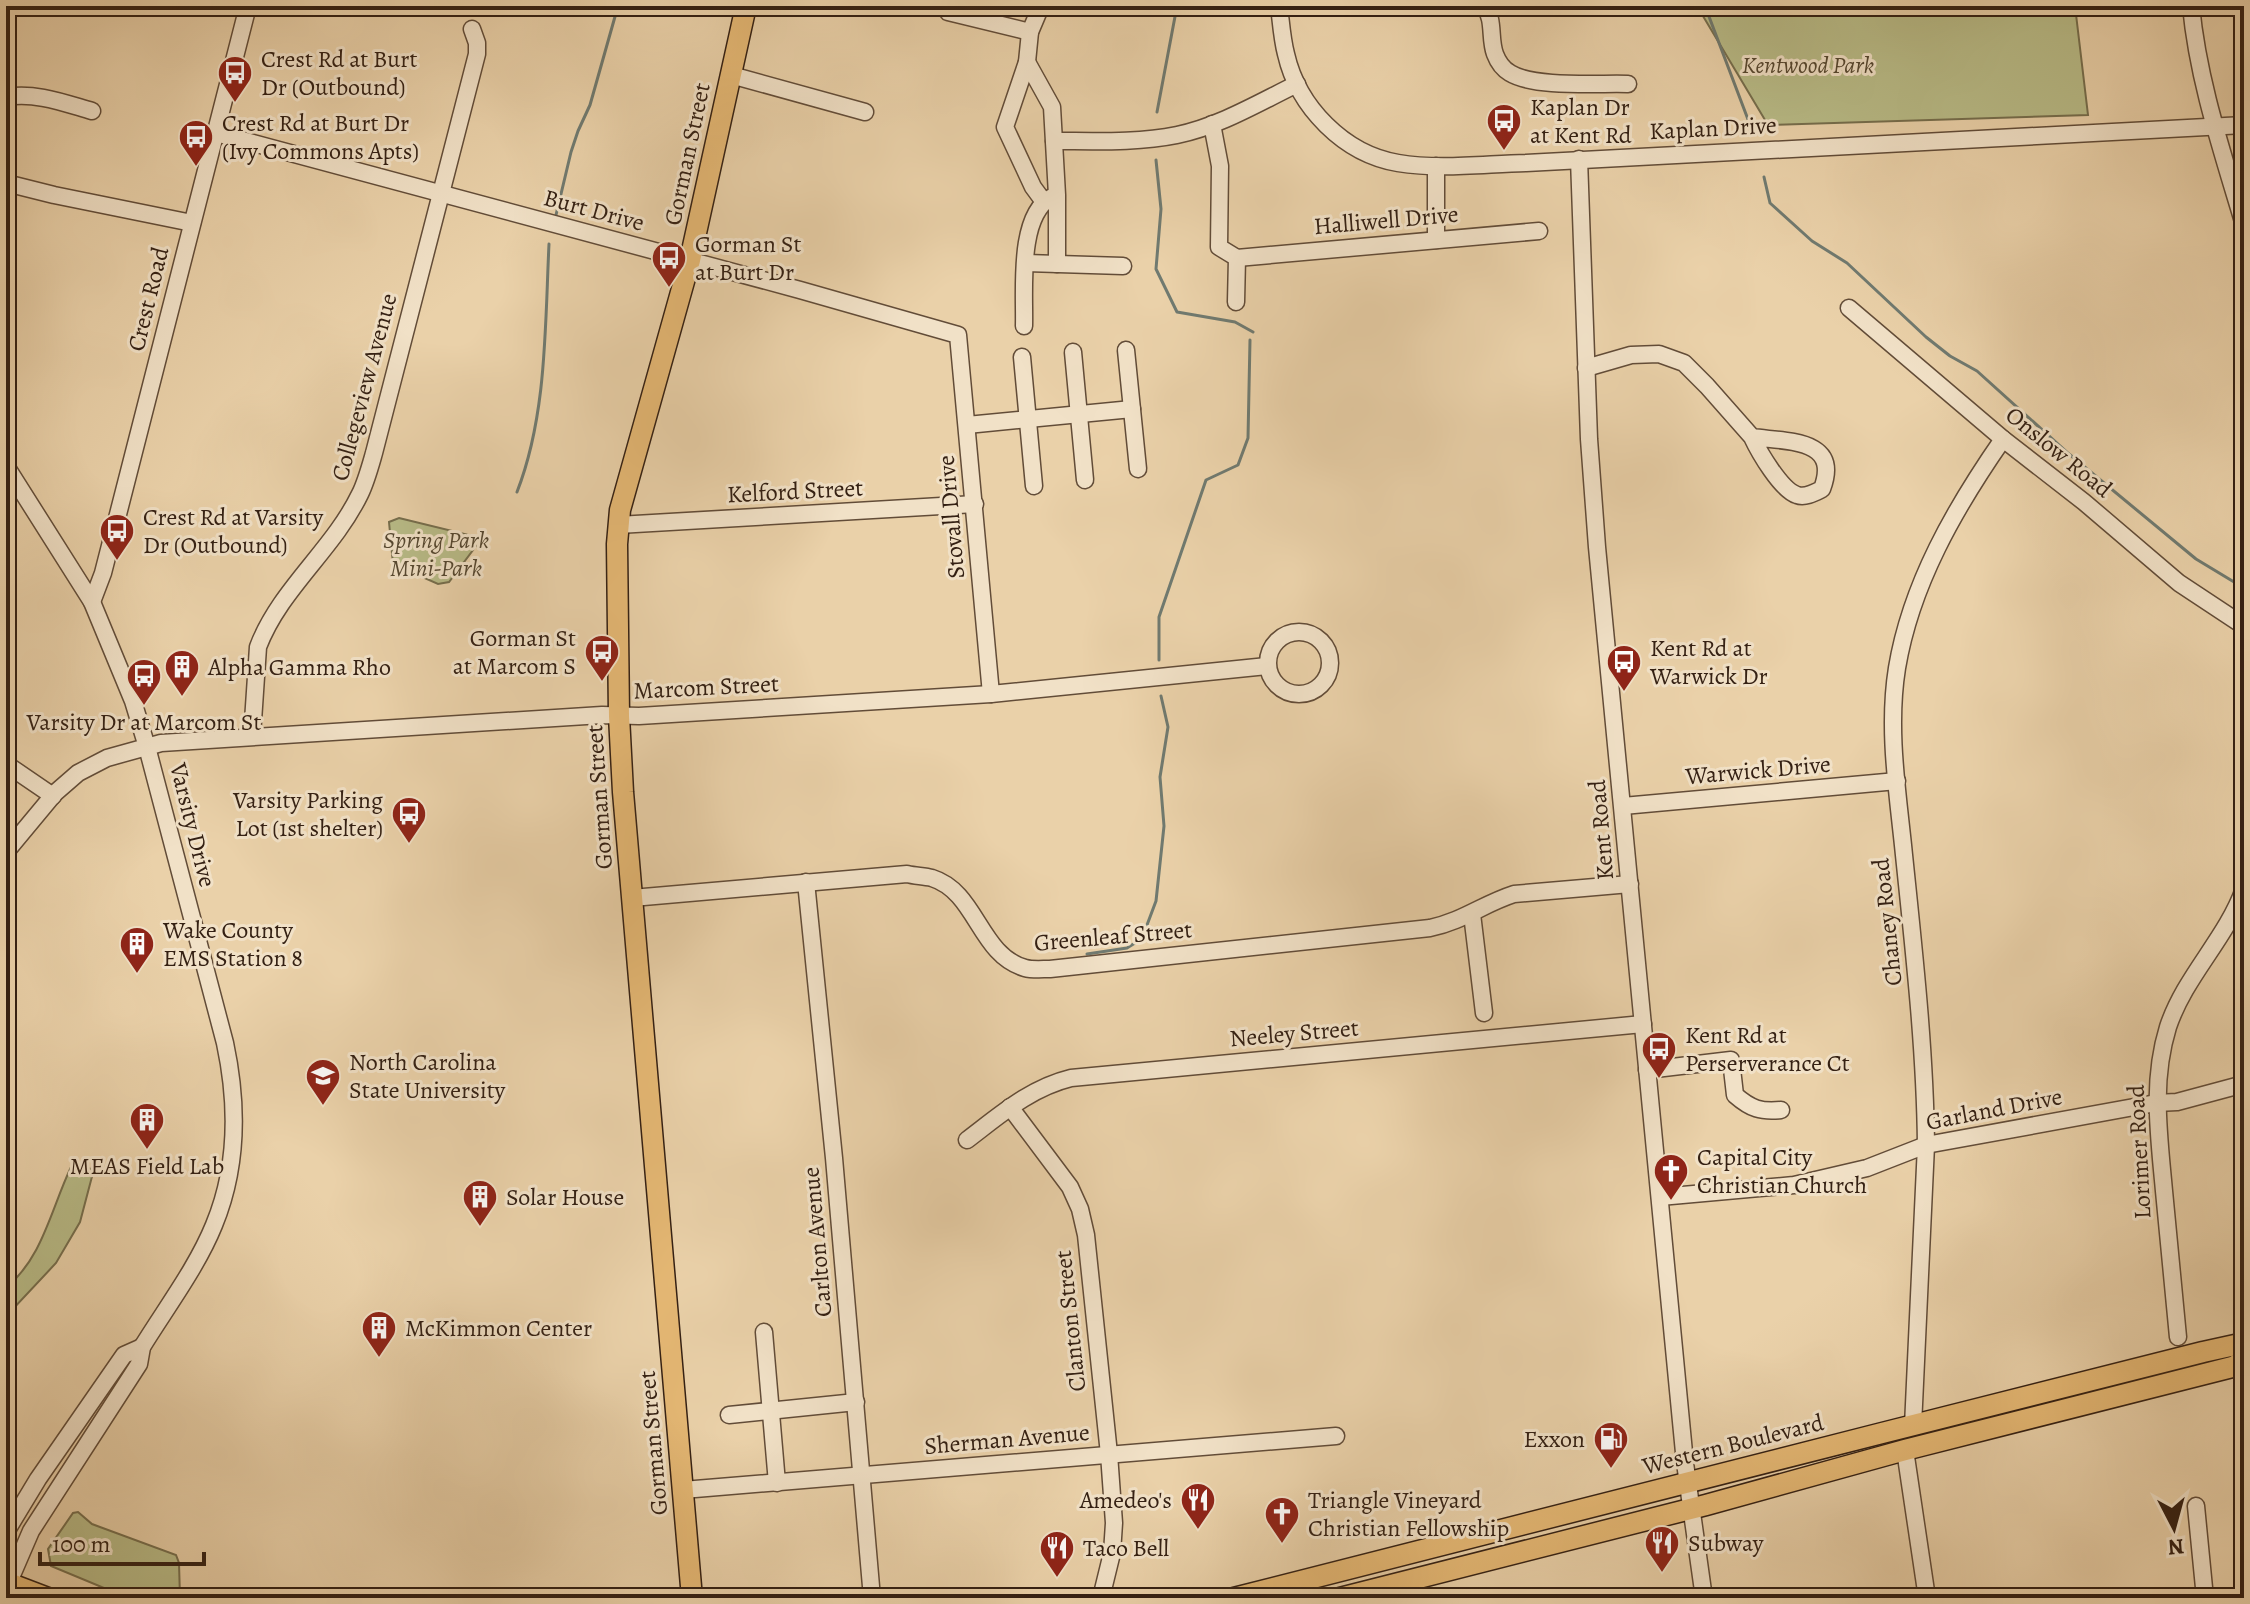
<svg xmlns="http://www.w3.org/2000/svg" width="2250" height="1604" viewBox="0 0 2250 1604" font-family="Alegreya,serif">
	<style>
		.green { fill: #b8bb87; stroke: #766e4d; stroke-width: 2 }
		.lines { fill: none; stroke-linecap: round; stroke-linejoin: round }
		.stream { stroke: #707a70; stroke-width: 3 }
		.minor-casing { stroke: #624c38; stroke-width: 19 }
		.major-casing { stroke: #342013; stroke-width: 23 }
		.highway-casing { stroke: #342013; stroke-width: 25 }
		.minor { stroke: #f1e1c7; stroke-width: 16 }
		.major { stroke: #e5b874; stroke-width: 20 }
		.highway { stroke: #e5b874; stroke-width: 22 }
		.labels { text-anchor: middle; dominant-baseline: central; stroke-width: 6; stroke-linejoin: round; paint-order: stroke }
		.poi-label { font-size: 24px; fill: #342013; stroke: #f1e1c7; text-anchor: start }
		.park-label { font-size: 24px; font-style: italic; fill: #554730; stroke: #f1e1c7 }
		.street-label { font-size: 24px; fill: #342013; stroke: #f1e1c7 }
	</style>
	<rect width="100%" height="100%" fill="#ead1a9"/>
	<filter id="stains"><feTurbulence type="fractalNoise" baseFrequency=".0025" numOctaves="4"/><feColorMatrix values="0 0 0 0 .2 0 0 0 0 .09 0 0 0 0 .02 0 0 0 .5 -.17"/></filter>
	<radialGradient id="worn" r=".72"><stop offset=".6" stop-color="#630" stop-opacity="0"/><stop offset="1" stop-color="#630" stop-opacity=".3"/></radialGradient>
	<!-- green -->
	<g class="green">
		<polygon points="1697,6 2075,6 2088,115 1768,125"/>
		<polygon points="399,518 473,536 476,546 449,582 438,584 393,564 389,522"/>
		<path d="M71,1167L94,1169L80,1222L56,1263L12,1310L6,1314V1288C43,1257 51,1209 71,1167Z"/>
		<polygon points="78,1512 92,1524 176,1555 179,1563 180,1598 128,1598 51,1566 48,1549 73,1513"/>
	</g>
	<g class="lines">
		<!-- stream -->
		<g class="stream">
			<polyline points="1705,6 1752,130"/>
			<polyline points="1157,112 1177,6"/>
			<polyline points="1156,160 1161,209 1156,269 1177,312 1235,322 1253,332"/>
			<polyline points="1764,177 1770,203 1812,241 1847,263 1926,337 1950,356 1977,371 2069,454 2196,559 2244,588"/>
			<polyline points="556,215 571,152 578,131 590,105 618,6"/>
			<path d="M517,492C547,415 545,326 549,244"/>
			<polyline points="1159,660 1159,617 1206,480 1238,465 1248,438 1250,340"/>
			<polyline points="1087,954 1127,948 1135,943 1144,933 1156,901 1164,826 1160,777 1168,727 1161,696"/>
		</g>
		<defs>
			<g id="minor">
				<polyline points="1041,6 1030,32 1027,62 1005,127 1033,187 1044,202"/>
				<path d="M1279,6C1281,22 1282,39 1286,54C1298,107 1344,154 1398,163C1440,170 1484,164 1526,163L2244,125"/>
				<path d="M1484,6C1495,20 1489,38 1495,54C1498,62 1503,69 1510,73C1534,88 1599,83 1628,84"/>
				<path d="M2191,6C2198,81 2223,154 2244,225"/>
				<polyline points="948,12 1030,32"/>
				<polyline points="1027,62 1052,107 1057,195 1057,264"/>
				<polyline points="731,75 865,112"/>
				<path d="M6,97C36,92 64,103 92,111"/>
				<polyline points="1212,124 1220,166 1219,247 1237,258 1236,302"/>
				<polyline points="216,133 800,290 958,335 991,694"/>
				<path d="M1054,141C1094,141 1138,143 1177,135C1220,126 1258,103 1297,84"/>
				<polyline points="1579,159 1589,439 1597,547 1685,1463 1704,1598"/>
				<polyline points="1436,166 1436,240"/>
				<polyline points="6,183 54,195 192,223"/>
				<polyline points="1237,258 1539,231"/>
				<polyline points="1026,263 1123,266"/>
				<polyline points="1849,308 2003,439 2084,502 2179,583 2244,626"/>
				<path d="M1024,326C1025,292 1017,215 1052,197"/>
				<polyline points="1126,350 1138,469"/>
				<polyline points="1073,352 1085,480"/>
				<polyline points="1022,357 1034,486"/>
				<path d="M1586,368L1631,355L1659,354L1684,363L1707,386L1752,437C1787,442 1841,438 1822,489C1814,493 1805,498 1797,495C1781,490 1759,452 1752,437"/>
				<polyline points="967,425 1132,409"/>
				<path d="M6,466L92,602L133,701L147,747L225,1043C238,1104 238,1167 214,1225C197,1267 166,1308 142,1347L139,1364L31,1531L6,1589"/>
				<polyline points="618,525 975,504"/>
				<polyline points="92,602 103,573 248,6"/>
				<circle cx="1299" cy="663" r="31"/>
				<path d="M252,736L258,647C280,589 333,550 360,494C366,482 370,467 374,453L477,54V43L472,29"/>
				<polyline points="6,764 53,796"/>
				<polyline points="1623,806 1897,781"/>
				<polyline points="6,852 55,793 78,773 107,758 161,743 602,715 639,716 991,694 1267,666"/>
				<polyline points="806,882 834,1158 872,1598"/>
				<path d="M632,898L907,874C915,876 924,876 932,878C977,892 979,955 1025,968C1032,970 1042,969 1050,969L1430,928C1463,921 1483,904 1514,894L1630,884"/>
				<polyline points="1472,914 1484,1013"/>
				<path d="M1647,1070L1731,1060L1735,1095C1751,1109 1761,1112 1781,1110"/>
				<polyline points="1010,1107 1070,1187 1080,1209 1086,1235 1109,1454 1114,1523 1112,1553 1101,1598"/>
				<path d="M967,1140C1000,1115 1030,1088 1071,1078L1643,1024"/>
				<polyline points="1660,1197 1794,1185 1867,1168 1926,1145 2156,1103 2177,1102 2244,1084"/>
				<polyline points="764,1332 777,1483"/>
				<path d="M2178,1337C2173,1288 2169,1240 2164,1191C2159,1135 2151,1082 2168,1027C2185,976 2226,939 2244,889"/>
				<polyline points="729,1415 856,1402"/>
				<path d="M1913,1426L1926,1145C1925,1048 1914,952 1904,855C1898,794 1887,730 1897,668C1911,584 1955,508 2003,439"/>
				<polyline points="1905,1450 1927,1598"/>
				<polyline points="683,1490 1336,1436"/>
				<polyline points="2196,1506 2205,1598"/>
				<polyline points="6,1532 38,1479 124,1355 142,1347"/>
			</g>
			<g id="major">
				<polyline points="6,1582 48,1598"/>
				<polyline points="692,1598 623,792 619,716 617,544 620,510 690,260 746,6"/>
				<path d="M1234,1598C1557,1514 1880,1434 2203,1352L2244,1343"/>
				<polyline points="1340,1598 1706,1505 1905,1450 2244,1364"/>
			</g>
			<polyline id="highway" points="2238,1365 2244,1365"/>
		</defs>
		<!-- minor casing -->
		<use href="#minor" class="minor-casing"/>
		<!-- major casing -->
		<use href="#major" class="major-casing"/>
		<!-- highway casing -->
		<use href="#highway" class="highway-casing"/>
		<!-- minor -->
		<use href="#minor" class="minor"/>
		<!-- major -->
		<use href="#major" class="major"/>
		<!-- highway -->
		<use href="#highway" class="highway"/>
	</g>
	<!-- icons -->
	<defs>
		<symbol id="bus-pin" viewBox="-11 -11 22 30"><path d="M0 17L-7.5 6A9.5 9.5 0 1 1 7.5 6Z" fill="#8f2418" stroke="#f1e1c7"/><path d="M-5-6H5V4H4V6H2V4H-2V6H-4V4H-5ZM-3.5-4V0h7V-4ZM-3.5 1.2v1.5H-2V1.2ZM2 1.2v1.5H3.5V1.2Z" fill="#fff"/></symbol>
		<symbol id="building-pin" viewBox="-11 -11 22 30"><path d="M0 17L-7.5 6A9.5 9.5 0 1 1 7.5 6Z" fill="#8f2418" stroke="#f1e1c7"/><path d="M-4-6H4V6H1V3H-1V6H-4ZM-2.5-4.3h1.7v1.8h-1.7ZM.8-4.3h1.7v1.8H.8ZM-2.5-1h1.7V.8h-1.7ZM.8-1h1.7V.8H.8Z" fill="#fff"/></symbol>
		<symbol id="university-pin" viewBox="-11 -11 22 30"><path d="M0 17L-7.5 6A9.5 9.5 0 1 1 7.5 6Z" fill="#8f2418" stroke="#f1e1c7"/><path d="M0-5L7-2L0 1L-7-2ZM-4 1L0 2.5L4 1V4Q0 6-4 4Z" fill="#fff"/></symbol>
		<symbol id="church-pin" viewBox="-11 -11 22 30"><path d="M0 17L-7.5 6A9.5 9.5 0 1 1 7.5 6Z" fill="#8f2418" stroke="#f1e1c7"/><path d="M-1.2-6h2.4v3.5h3.3v2.4h-3.3V6h-2.4V-.1h-3.3v-2.4h3.3Z" fill="#fff"/></symbol>
		<symbol id="fuel-pin" viewBox="-11 -11 22 30"><path d="M0 17L-7.5 6A9.5 9.5 0 1 1 7.5 6Z" fill="#8f2418" stroke="#f1e1c7"/><path d="M-5.5-6h7V0h2V4h1.3V-2.5L3-4.5l.8-.8L6-3V5H2.5V1h-1V6h-7ZM-4.2-4.7v3.2H.2V-4.7Z" fill="#fff"/></symbol>
		<symbol id="restaurant-pin" viewBox="-11 -11 22 30"><path d="M0 17L-7.5 6A9.5 9.5 0 1 1 7.5 6Z" fill="#8f2418" stroke="#f1e1c7"/><path d="M-5-6h1v4h1v-4h1v4h1v-4h1v5L-1.5 .5V6h-2V.5L-5-1ZM5-6V6H3V1.5H1.5Q1.5-4 5-6Z" fill="#fff"/></symbol>
	</defs>
	<g fill-rule="evenodd">
		<use href="#bus-pin" x="215" y="53" width="40" height="54"/>
		<use href="#bus-pin" x="1484" y="101" width="40" height="54"/>
		<use href="#bus-pin" x="176" y="117" width="40" height="54"/>
		<use href="#bus-pin" x="649" y="238" width="40" height="54"/>
		<use href="#bus-pin" x="97" y="511" width="40" height="54"/>
		<use href="#bus-pin" x="582" y="632" width="40" height="54"/>
		<use href="#bus-pin" x="1604" y="642" width="40" height="54"/>
		<use href="#building-pin" x="162" y="647" width="40" height="54"/>
		<use href="#bus-pin" x="124" y="656" width="40" height="54"/>
		<use href="#bus-pin" x="389" y="794" width="40" height="54"/>
		<use href="#building-pin" x="117" y="924" width="40" height="54"/>
		<use href="#bus-pin" x="1639" y="1029" width="40" height="54"/>
		<use href="#university-pin" x="303" y="1056" width="40" height="54"/>
		<use href="#building-pin" x="127" y="1100" width="40" height="54"/>
		<use href="#church-pin" x="1651" y="1151" width="40" height="54"/>
		<use href="#building-pin" x="460" y="1177" width="40" height="54"/>
		<use href="#building-pin" x="359" y="1308" width="40" height="54"/>
		<use href="#fuel-pin" x="1591" y="1419" width="40" height="54"/>
		<use href="#restaurant-pin" x="1178" y="1480" width="40" height="54"/>
		<use href="#church-pin" x="1262" y="1494" width="40" height="54"/>
		<use href="#restaurant-pin" x="1642" y="1523" width="40" height="54"/>
		<use href="#restaurant-pin" x="1037" y="1528" width="40" height="54"/>
	</g>
	<g class="labels">
		<!-- poi labels -->
		<g class="poi-label">
			<text x="261" y="59">Crest Rd at Burt<tspan x="261" dy="28">Dr (Outbound)</tspan></text>
			<text x="1530" y="107">Kaplan Dr<tspan x="1530" dy="28">at Kent Rd</tspan></text>
			<text x="222" y="123">Crest Rd at Burt Dr<tspan x="222" dy="28">(Ivy Commons Apts)</tspan></text>
			<text x="695" y="244">Gorman St<tspan x="695" dy="28">at Burt Dr</tspan></text>
			<text x="143" y="517">Crest Rd at Varsity<tspan x="143" dy="28">Dr (Outbound)</tspan></text>
			<text x="576" y="638" text-anchor="end">Gorman St<tspan x="576" dy="28">at Marcom S</tspan></text>
			<text x="1650" y="648">Kent Rd at<tspan x="1650" dy="28">Warwick Dr</tspan></text>
			<text x="208" y="667">Alpha Gamma Rho</text>
			<text x="144" y="722" text-anchor="middle">Varsity Dr at Marcom St</text>
			<text x="383" y="800" text-anchor="end">Varsity Parking<tspan x="383" dy="28">Lot (1st shelter)</tspan></text>
			<text x="163" y="930">Wake County<tspan x="163" dy="28">EMS Station 8</tspan></text>
			<text x="1685" y="1035">Kent Rd at<tspan x="1685" dy="28">Perserverance Ct</tspan></text>
			<text x="349" y="1062">North Carolina<tspan x="349" dy="28">State University</tspan></text>
			<text x="1697" y="1157">Capital City<tspan x="1697" dy="28">Christian Church</tspan></text>
			<text x="147" y="1166" text-anchor="middle">MEAS Field Lab</text>
			<text x="506" y="1197">Solar House</text>
			<text x="405" y="1328">McKimmon Center</text>
			<text x="1585" y="1439" text-anchor="end">Exxon</text>
			<text x="1172" y="1500" text-anchor="end">Amedeo's</text>
			<text x="1308" y="1500">Triangle Vineyard<tspan x="1308" dy="28">Christian Fellowship</tspan></text>
			<text x="1688" y="1543">Subway</text>
			<text x="1083" y="1548">Taco Bell</text>
		</g>
		<!-- park labels -->
		<g class="park-label">
			<text x="1808" y="65">Kentwood Park</text>
			<text x="436" y="540">Spring Park<tspan x="436" dy="28">Mini-Park</tspan></text>
		</g>
		<!-- street labels -->
		<g class="street-label">
			<text transform="translate(1713 128) rotate(-3)">Kaplan Drive</text>
			<text transform="translate(687 154) rotate(-78)">Gorman Street</text>
			<text transform="translate(594 210) rotate(15)">Burt Drive</text>
			<text transform="translate(1386 220) rotate(-5)">Halliwell Drive</text>
			<text transform="translate(148 299) rotate(-76)">Crest Road</text>
			<text transform="translate(364 387) rotate(-75)">Collegeview Avenue</text>
			<text transform="translate(2059 452) rotate(39)">Onslow Road</text>
			<text transform="translate(795 491) rotate(-3)">Kelford Street</text>
			<text transform="translate(951 517) rotate(-95)">Stovall Drive</text>
			<text transform="translate(706 687) rotate(-3)">Marcom Street</text>
			<text transform="translate(1758 770) rotate(-5)">Warwick Drive</text>
			<text transform="translate(599 797) rotate(-94)">Gorman Street</text>
			<text transform="translate(193 825) rotate(76)">Varsity Drive</text>
			<text transform="translate(1601 830) rotate(-95)">Kent Road</text>
			<text transform="translate(1887 922) rotate(-96)">Chaney Road</text>
			<text transform="translate(1113 936) rotate(-5)">Greenleaf Street</text>
			<text transform="translate(1294 1033) rotate(-5)">Neeley Street</text>
			<text transform="translate(1994 1109) rotate(-11)">Garland Drive</text>
			<text transform="translate(2139 1152) rotate(-93)">Lorimer Road</text>
			<text transform="translate(817 1242) rotate(-95)">Carlton Avenue</text>
			<text transform="translate(1070 1321) rotate(-96)">Clanton Street</text>
			<text transform="translate(1007 1439) rotate(-5)">Sherman Avenue</text>
			<text transform="translate(653 1443) rotate(-95)">Gorman Street</text>
			<text transform="translate(1733 1444) rotate(-14)">Western Boulevard</text>
		</g>
	</g>
	<!-- margin -->
	<rect width="2250" height="1604" fill="none" stroke="#ead1a9" stroke-width="32"/>
	<rect x="8" y="8" width="2234" height="1588" fill="none" stroke="#342013" stroke-width="4"/>
	<rect x="16" y="16" width="2218" height="1572" fill="none" stroke="#342013" stroke-width="2"/>
	<!-- north arrow -->
	<g transform="translate(2174 1528) rotate(174)" stroke="#f1e1c7" stroke-width="6" paint-order="stroke">
	<path d="M0-6L14 30L0 20L-14 30Z" fill="#342013"/>
	<text y="-12" font-size="22" font-weight="bold" text-anchor="middle" fill="#342013">N</text>
	</g>
	<!-- scale -->
	<path d="M40 1552v12h164v-12" fill="none" stroke="#342013" stroke-width="4"/>
	<text x="52" y="1552" font-size="24" fill="#342013" stroke="#f1e1c7" stroke-width="6" paint-order="stroke">100 m</text>
	<rect width="100%" height="100%" filter="url(#stains)"/>
	<rect width="100%" height="100%" fill="url(#worn)"/>
</svg>
